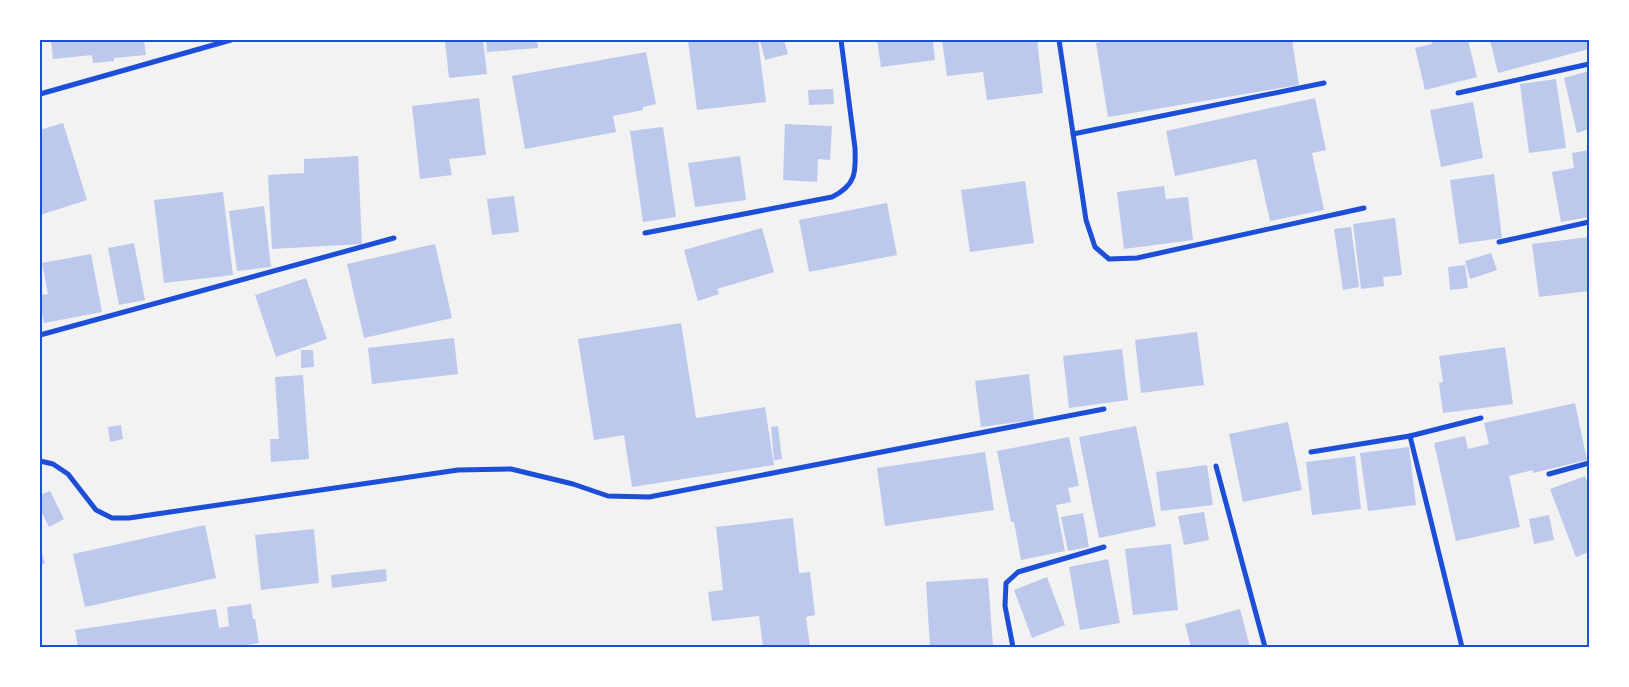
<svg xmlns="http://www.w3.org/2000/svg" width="1629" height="687" viewBox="0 0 1629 687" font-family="Figtree,sans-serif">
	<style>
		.building { fill: #bdc9ec }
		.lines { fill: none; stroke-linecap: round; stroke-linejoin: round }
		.minor { stroke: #1d4ed8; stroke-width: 5 }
		.neatline { fill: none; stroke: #1d4ed8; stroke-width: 2 }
	</style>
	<rect width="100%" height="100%" fill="#f2f2f2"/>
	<!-- building -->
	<g class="building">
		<polygon points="51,40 144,40 146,55 114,58 114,61 93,63 92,55 53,59"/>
		<polygon points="445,40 483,40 487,74 449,78"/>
		<polygon points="486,40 537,40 538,48 487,52"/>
		<polygon points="688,40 758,40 766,102 697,110"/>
		<polygon points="760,40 784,40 788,54 765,60"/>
		<polygon points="877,40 933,40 935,60 881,67"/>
		<polygon points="942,40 1037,40 1043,93 987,100 983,72 947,76"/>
		<polygon points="1111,40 1169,40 1169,42 1180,40 1292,40 1299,85 1108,117 1096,43"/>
		<polygon points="1431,40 1468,40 1477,77 1425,90 1415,48 1432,44"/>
		<polygon points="1490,40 1589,40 1589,49 1498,73"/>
		<polygon points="646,52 656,104 643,107 643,110 613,116 616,132 525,149 512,76"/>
		<polygon points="1589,71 1589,129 1577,133 1564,78"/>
		<polygon points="1556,79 1566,148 1529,153 1520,84"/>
		<polygon points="833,89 834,104 809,105 808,90"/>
		<polygon points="479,98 486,155 449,159 452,175 420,179 412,106"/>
		<polygon points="1315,98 1326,150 1312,153 1324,210 1270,221 1256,159 1175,176 1166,131"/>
		<polygon points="1473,102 1483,158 1441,167 1430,110"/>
		<polygon points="63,123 87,200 40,215 40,130"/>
		<polygon points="785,124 832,126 830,160 818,159 817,182 783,180"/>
		<polygon points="663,127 676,217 643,222 630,131"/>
		<polygon points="1589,150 1589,217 1561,222 1552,172 1574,168 1572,153"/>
		<polygon points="358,156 362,244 272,249 268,175 304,173 304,159"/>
		<polygon points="740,156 746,200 695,207 688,163"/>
		<polygon points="1494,174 1502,238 1459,244 1450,180"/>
		<polygon points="1025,181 1034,243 970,252 961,190"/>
		<polygon points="1164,186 1166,199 1188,197 1193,240 1124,249 1117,192"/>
		<polygon points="223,192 233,275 164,283 154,200"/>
		<polygon points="514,196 519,232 492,235 487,199"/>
		<polygon points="887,203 897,255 809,272 799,220"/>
		<polygon points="264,206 271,267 237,271 229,211"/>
		<polygon points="1395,218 1402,275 1383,277 1384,286 1361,289 1353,224"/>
		<polygon points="1351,227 1359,287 1343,290 1334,229"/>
		<polygon points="762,228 774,272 717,289 719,294 698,301 684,250"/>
		<polygon points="1589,237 1589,291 1539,297 1532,244"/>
		<polygon points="134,243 145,300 119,305 108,248"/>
		<polygon points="435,244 452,318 364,338 347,264"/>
		<polygon points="1491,253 1497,270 1470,279 1465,261"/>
		<polygon points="91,254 102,312 44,323 40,305 40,295 48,294 42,263"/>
		<polygon points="1465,265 1468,288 1450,290 1448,267"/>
		<polygon points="306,278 327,339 276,357 255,295"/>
		<polygon points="681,323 696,418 765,407 774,465 632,487 624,435 594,440 578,339"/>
		<polygon points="1197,332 1204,385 1141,393 1135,340"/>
		<polygon points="454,338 458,374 372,384 368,348"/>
		<polygon points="1505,347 1513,404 1443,413 1439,383 1443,382 1439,356"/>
		<polygon points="1122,349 1128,400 1069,408 1063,356"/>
		<polygon points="301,350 313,350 314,367 301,368"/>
		<polygon points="1029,374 1034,420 981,427 975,381"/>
		<polygon points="303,375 309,459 271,462 270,439 279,439 275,377"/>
		<polygon points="1575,403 1587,460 1533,473 1533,470 1509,476 1520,527 1456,541 1434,443 1465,436 1468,449 1489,444 1484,423"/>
		<polygon points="1288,422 1302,490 1243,502 1229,434"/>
		<polygon points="121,425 123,439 110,442 108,427"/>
		<polygon points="778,426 782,459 774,460 771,427"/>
		<polygon points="1136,426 1156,526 1099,538 1079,437"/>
		<polygon points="1069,437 1079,486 1068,488 1071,502 1056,505 1065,551 1021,560 1014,522 1011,522 997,451"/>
		<polygon points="1409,447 1416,505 1368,511 1360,453"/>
		<polygon points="985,452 994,510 885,526 877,468"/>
		<polygon points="1355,456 1361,509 1312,515 1306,462"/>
		<polygon points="1207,465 1213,505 1161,511 1156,472"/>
		<polygon points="1585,476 1589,486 1589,552 1576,557 1550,489"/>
		<polygon points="50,491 64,519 49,527 40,509 40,495"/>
		<polygon points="1204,512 1209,540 1184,545 1178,516"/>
		<polygon points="1083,513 1089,547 1068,551 1061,517"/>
		<polygon points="1549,515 1554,540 1534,544 1529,519"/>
		<polygon points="793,518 799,573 810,572 815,615 806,617 810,647 763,647 759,616 712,621 708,592 723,590 716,527"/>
		<polygon points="205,525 216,578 85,607 73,554"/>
		<polygon points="314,529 319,583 261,590 255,535"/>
		<polygon points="1171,544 1178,610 1133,615 1125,549"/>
		<polygon points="40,548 45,563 40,565"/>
		<polygon points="1108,559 1120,623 1080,630 1069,567"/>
		<polygon points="386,569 387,581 332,588 331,575"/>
		<polygon points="1047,577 1065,625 1032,638 1014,590"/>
		<polygon points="988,578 993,647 930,647 926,582"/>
		<polygon points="251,604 253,619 255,619 259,643 235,647 78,647 75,630 216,609 219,628 229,626 227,607"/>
		<polygon points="1240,609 1250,647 1191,647 1185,624"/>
	</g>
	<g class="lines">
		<!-- minor -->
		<g class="minor">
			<polyline points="1059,40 1086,220 1095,247 1109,259 1137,258 1364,208"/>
			<polyline points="1458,93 1589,64"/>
			<polyline points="40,94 231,40"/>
			<polyline points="1073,134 1324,83"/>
			<path d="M645,233L832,197C856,185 856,173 855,148L841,40"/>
			<polyline points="1499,242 1589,222"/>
			<polyline points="40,335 394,238"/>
			<polyline points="1311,452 1410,436"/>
			<polyline points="40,461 53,464 68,474 96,510 112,518 129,518 458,470 511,469 573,484 608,496 649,497 1104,409"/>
			<polyline points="1216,466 1265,647"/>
			<polyline points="1549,474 1589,463"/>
			<polyline points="1013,647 1005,606 1006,583 1018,572 1104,547"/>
			<polyline points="1462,647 1410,436 1481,418"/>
		</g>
	</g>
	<!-- border -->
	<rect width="1629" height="687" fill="none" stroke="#ffffff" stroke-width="82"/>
	<rect x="41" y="41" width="1547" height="605" class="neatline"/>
</svg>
